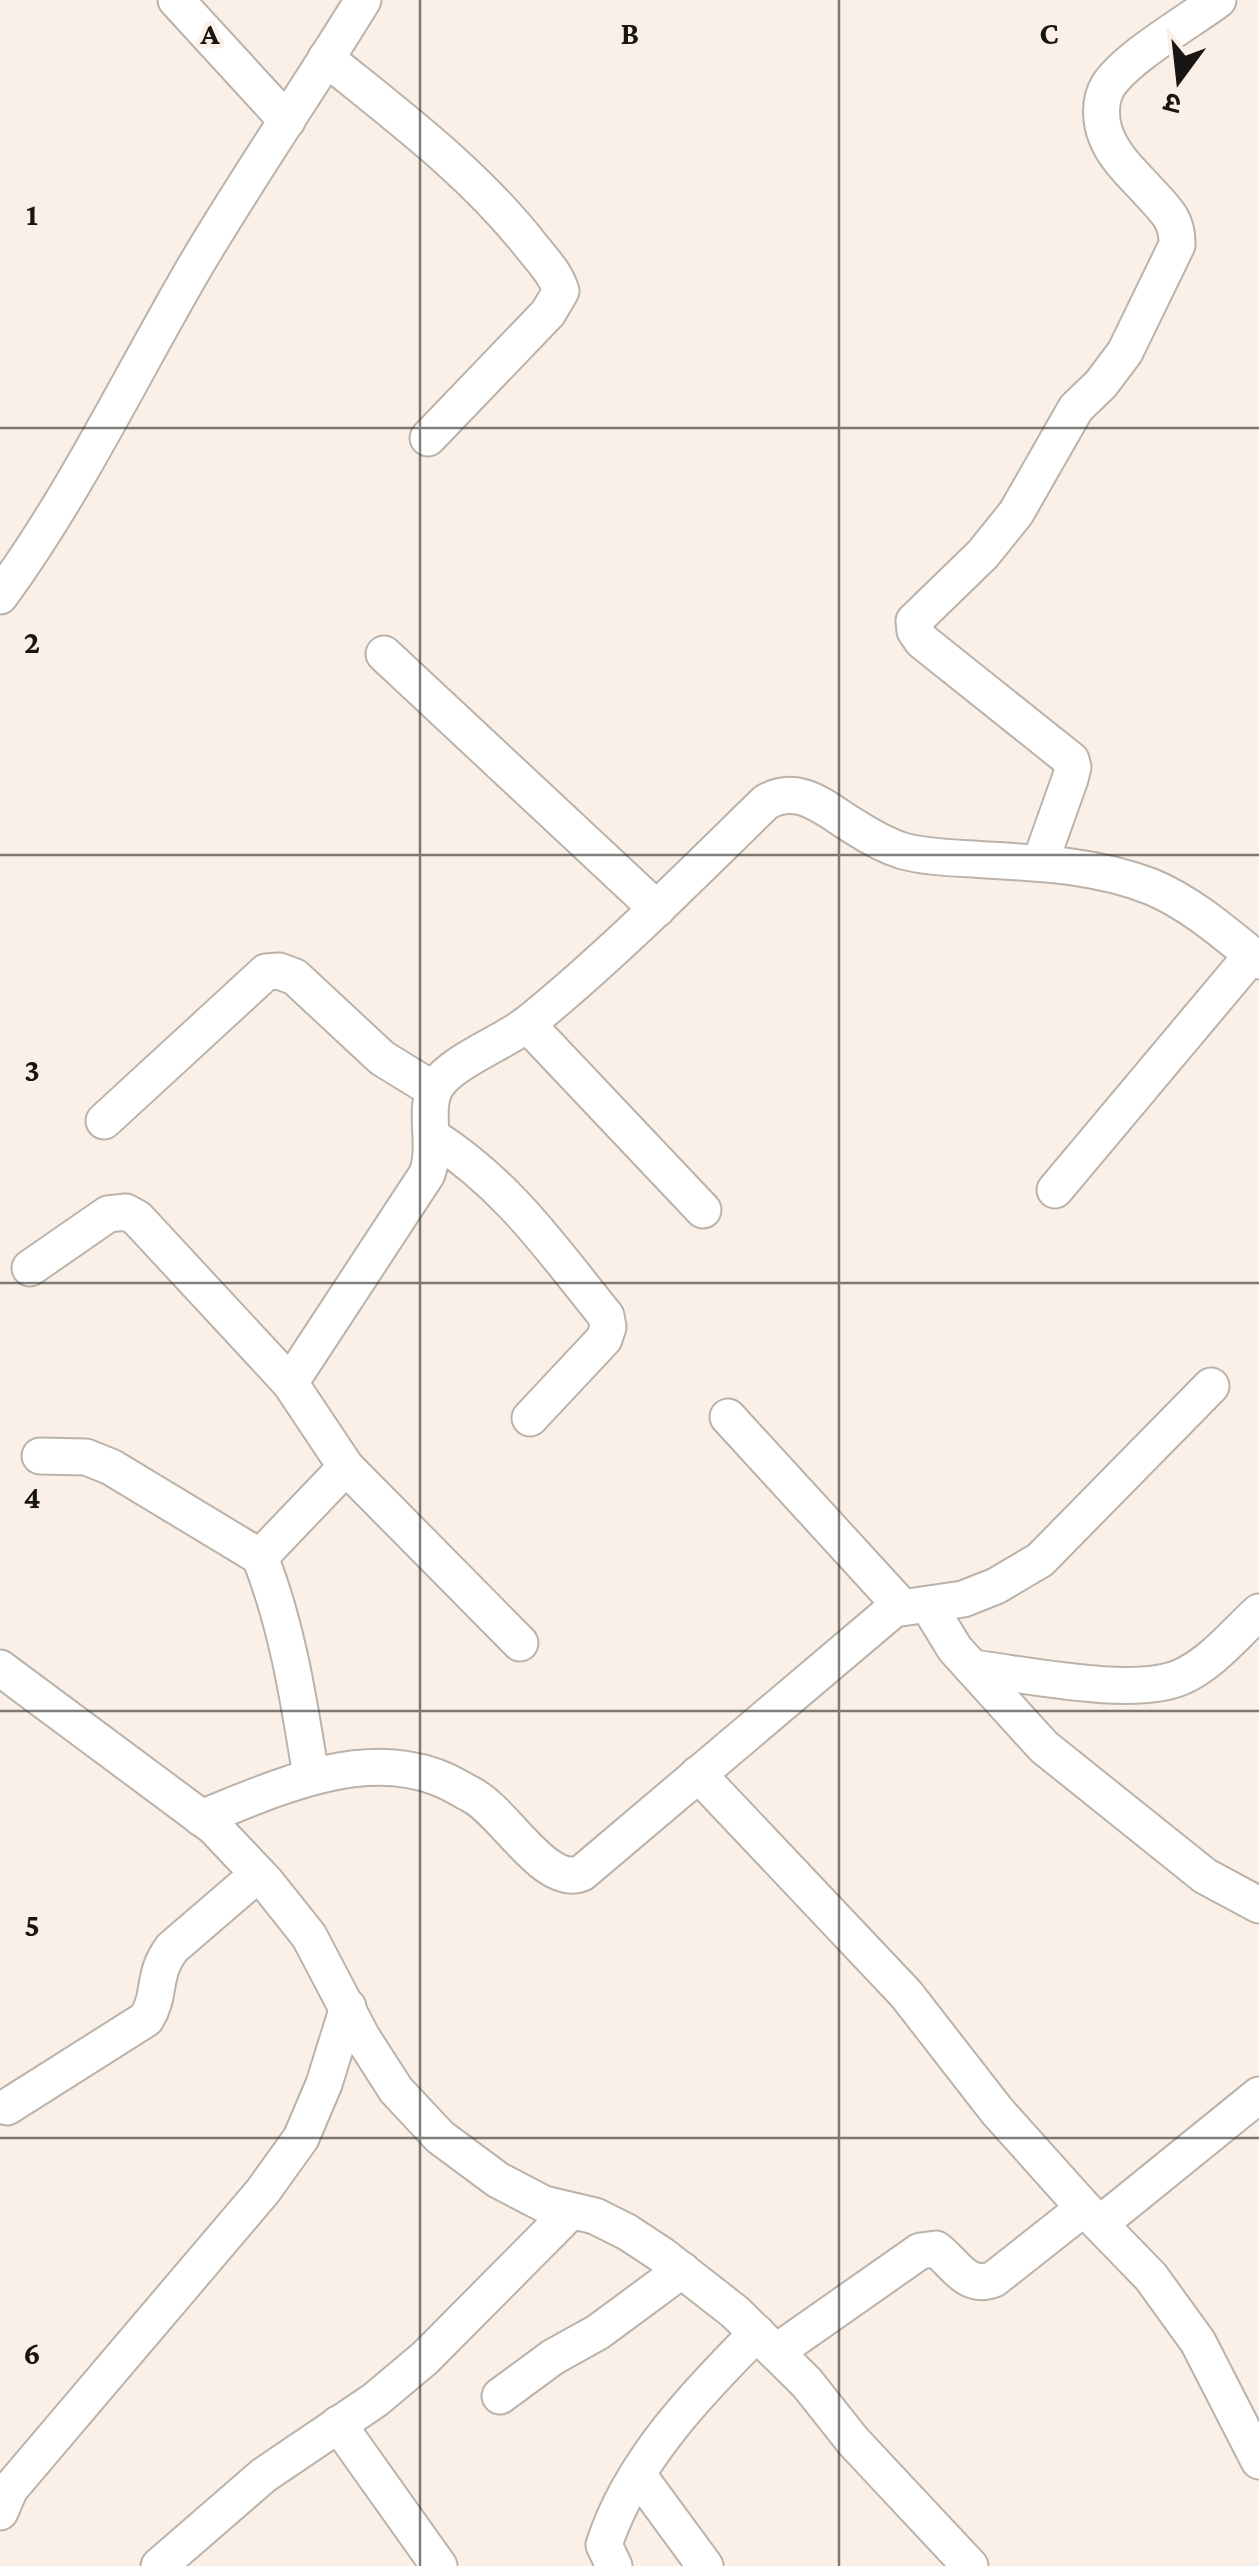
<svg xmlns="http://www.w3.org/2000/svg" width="1259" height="2566" viewBox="0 0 1259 2566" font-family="'Crimson Pro','Noto Sans Devanagari',serif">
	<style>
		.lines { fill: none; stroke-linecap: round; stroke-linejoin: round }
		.minor-casing { stroke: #bbb2aa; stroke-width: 39 }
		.minor { stroke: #fff; stroke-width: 35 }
		.grid { fill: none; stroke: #181512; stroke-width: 2.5; stroke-opacity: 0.55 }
		.grid-label { font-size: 32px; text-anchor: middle; font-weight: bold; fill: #181512; stroke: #faf0e7; stroke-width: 9; stroke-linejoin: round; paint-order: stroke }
	</style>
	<rect width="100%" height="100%" fill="#faf0e7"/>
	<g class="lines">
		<defs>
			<g id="minor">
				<polyline points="176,0 287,121"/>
				<path d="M326,58C400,118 473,172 532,247C543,261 556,274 561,291L548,313L428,438"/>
				<path d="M0,596C76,492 132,374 197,263C250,174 309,88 363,0"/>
				<polyline points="384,654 657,909"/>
				<path d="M1040,863L1070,779L1073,767L1071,760L922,641L915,631L914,621L983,554L1016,513L1076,408L1101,384L1125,352L1177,245C1178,221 1166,210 1150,193C1135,176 1116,160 1107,138C1100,122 1099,101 1108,86C1127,57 1188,22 1218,0"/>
				<polyline points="527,1024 703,1210"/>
				<polyline points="104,1121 266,972 279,971 295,977 382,1058 434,1090"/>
				<path d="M433,1137C508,1185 551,1248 606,1316L608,1327L604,1339L530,1418"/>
				<polyline points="1055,1190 1252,955"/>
				<polyline points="30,1268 108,1214 126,1212 137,1218 290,1383"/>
				<polyline points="728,1417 902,1607"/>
				<polyline points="40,1456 86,1457 111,1467 260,1557"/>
				<polyline points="346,1467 520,1643"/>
				<polyline points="928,1605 955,1649 1044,1747 1205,1876 1259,1905"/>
				<polyline points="0,1668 214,1827 266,1882 309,1936 362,2037 396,2090 440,2137 498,2180 544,2204 595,2216 627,2232 662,2255 735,2312 807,2383 853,2441 970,2566"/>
				<path d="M972,1668C1024,1674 1134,1698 1181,1677C1211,1664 1235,1634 1259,1612"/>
				<polyline points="698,1774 906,1994 997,2111 1084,2208 1151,2277 1198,2342 1259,2461"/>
				<path d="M311,1776C299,1702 288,1628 260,1557L346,1467L290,1383L427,1174C438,1144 422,1108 437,1085C454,1060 506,1042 531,1021C614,953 689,877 766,802C800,783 825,809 855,827C869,836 887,846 903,851C929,858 960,858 987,860C1043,863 1099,866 1152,887C1192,904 1226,934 1259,961"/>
				<path d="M201,1818C272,1790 358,1748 436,1777C448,1781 459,1788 470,1794C504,1810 545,1889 582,1873L894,1609L963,1599L996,1586L1040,1560L1211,1386"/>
				<path d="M7,2107L146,2019C162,1994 151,1976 172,1948L258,1874"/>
				<polyline points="1101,2223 1259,2095"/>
				<path d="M776,2352L920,2251L936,2249C956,2264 966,2290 994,2279L1084,2208"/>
				<polyline points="500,2396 553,2357 598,2332 682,2270"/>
				<polyline points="338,2424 439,2566"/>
				<polyline points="639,2476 705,2566"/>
				<polyline points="0,2512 10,2489 263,2191 301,2138 324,2084 348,2007"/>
				<polyline points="159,2566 264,2475 375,2400 425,2358 571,2211"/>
				<path d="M614,2566L604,2545C630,2463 698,2392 757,2333"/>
			</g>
		</defs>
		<!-- minor casing -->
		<use href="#minor" class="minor-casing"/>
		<!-- minor -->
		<use href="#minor" class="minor"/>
	</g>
	<!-- grid -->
	<path class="grid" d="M420,0V2566M839,0V2566M0,428H1259M0,855H1259M0,1283H1259M0,1711H1259M0,2138H1259"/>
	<g class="grid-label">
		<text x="210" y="44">A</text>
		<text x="630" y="44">B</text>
		<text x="1049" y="44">C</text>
		<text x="32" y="225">1</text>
		<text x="32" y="653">2</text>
		<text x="32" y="1081">3</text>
		<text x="32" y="1508">4</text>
		<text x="32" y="1936">5</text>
		<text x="32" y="2364">6</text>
	</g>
	<!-- north arrow -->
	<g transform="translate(1179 80) rotate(195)" stroke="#faf0e7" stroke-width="8" paint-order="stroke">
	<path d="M0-8L18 38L0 25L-18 38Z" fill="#181512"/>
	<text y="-15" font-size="28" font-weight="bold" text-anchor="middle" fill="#181512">उ</text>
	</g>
</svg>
